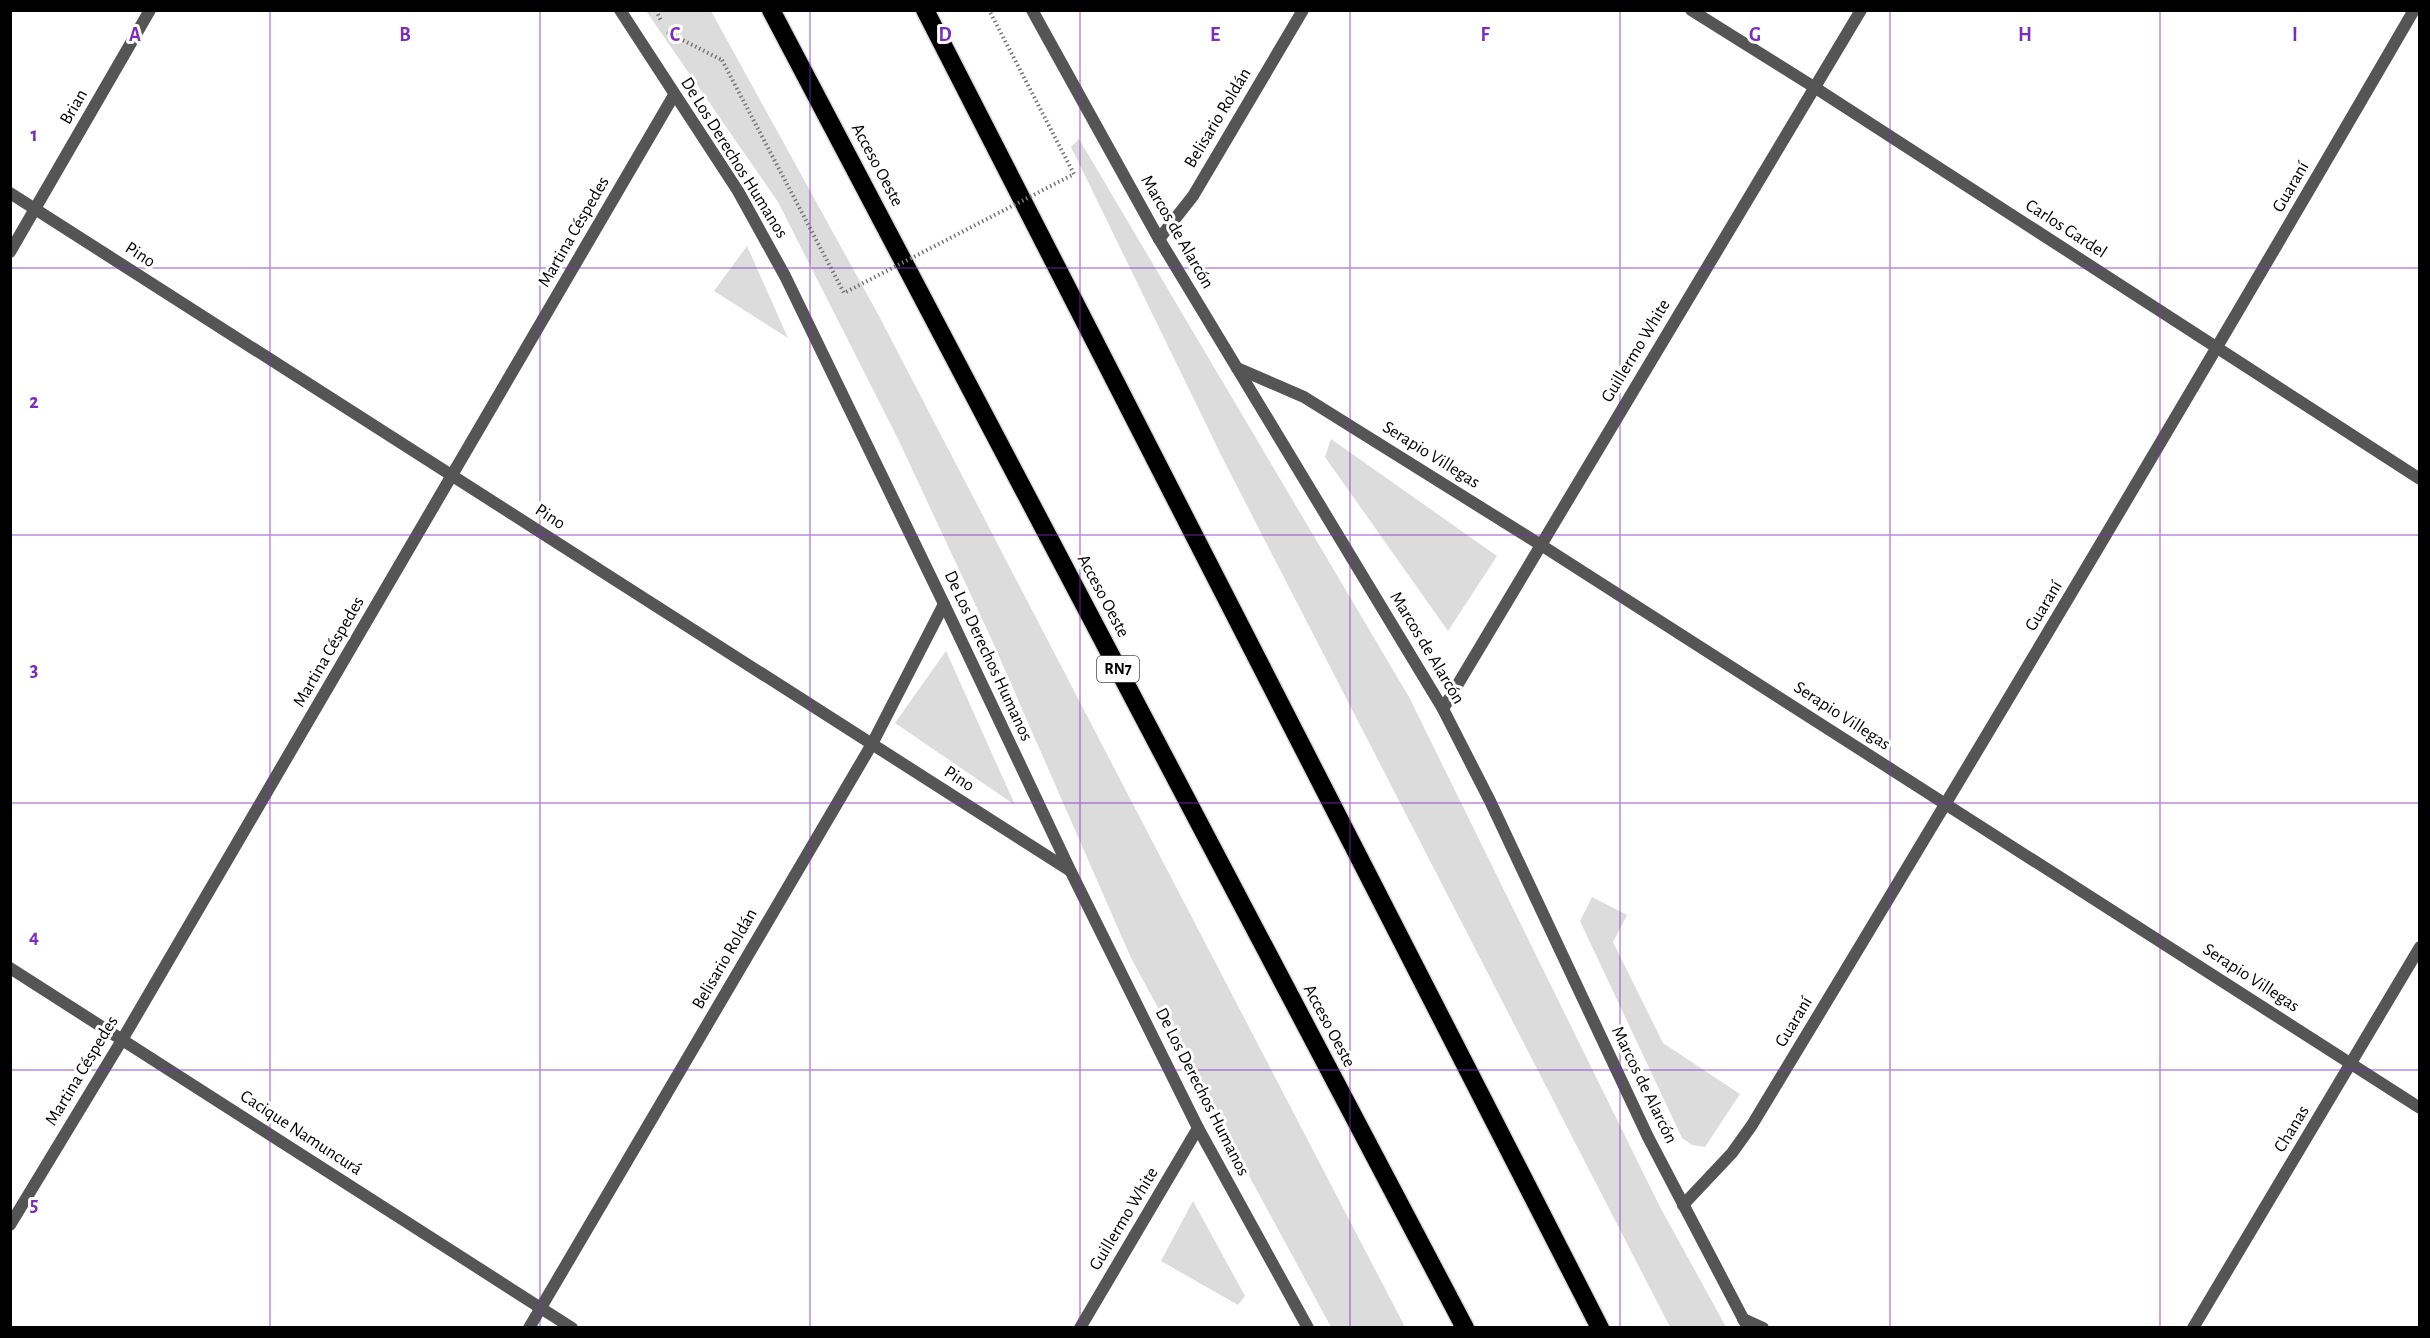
<svg xmlns="http://www.w3.org/2000/svg" width="2430" height="1338" viewBox="0 0 2430 1338" font-family="'Alegreya Sans',sans-serif">
	<style>
		.green { fill: #dcdcdc }
		.lines { fill: none; stroke-linecap: round; stroke-linejoin: round }
		.motorway-casing { stroke: #dbdbdb; stroke-width: 21 }
		.path { stroke: #777; stroke-width: 4; stroke-dasharray: 1.5 3; stroke-linecap: butt }
		.minor { stroke: #555; stroke-width: 12 }
		.tertiary { stroke: #555; stroke-width: 12 }
		.motorway { stroke: #000; stroke-width: 18 }
		.path-bridge { stroke: #777; stroke-width: 4; stroke-dasharray: 1.5 3; stroke-linecap: butt }
		.grid { fill: none; stroke: #7b2cbf; stroke-width: 1.5; stroke-opacity: 0.55 }
		.labels { text-anchor: middle; dominant-baseline: central; stroke-width: 6; stroke-linejoin: round; paint-order: stroke }
		.shield { fill: #fff; stroke: #4c4c4c; stroke-width: 1.5 }
		.shield-label { font-size: 16px; font-weight: bold; fill: #000 }
		.street-label { font-size: 18px; fill: #000; stroke: #fff }
		.grid-label { font-size: 20px; text-anchor: middle; font-weight: bold; fill: #7b2cbf; stroke: #fff; stroke-width: 6; stroke-linejoin: round; paint-order: stroke }
	</style>
	<rect width="100%" height="100%" fill="#fff"/>
	<!-- green -->
	<g class="green">
		<polygon points="646,11 711,11 879,316 1405,1327 1331,1327 1131,958 991,638 898,439 778,202"/>
		<polygon points="1079,139 1409,697 1659,1205 1726,1327 1670,1327 1223,459 1071,147"/>
		<polygon points="747,246 788,338 714,291"/>
		<polygon points="1331,439 1497,556 1448,631 1325,457"/>
		<polygon points="946,651 1015,805 895,723"/>
		<polygon points="1592,897 1627,915 1613,942 1663,1043 1740,1094 1705,1147 1692,1145 1682,1138 1580,921"/>
		<polygon points="1193,1201 1245,1296 1238,1305 1161,1261"/>
	</g>
	<g class="lines">
		<defs>
			<g id="motorway">
				<polyline points="771,10 1465,1328"/>
				<polyline points="925,10 1600,1328"/>
			</g>
		</defs>
		<!-- motorway casing -->
		<use href="#motorway" class="motorway-casing"/>
		<!-- path -->
		<g class="path">
			<polyline points="656,10 661,21"/>
			<polyline points="667,32 722,60"/>
		</g>
		<!-- minor -->
		<g class="minor">
			<polyline points="620,10 738,191 785,276 944,604 1070,870 1198,1128 1308,1328"/>
			<polyline points="1691,10 1814,87 2420,479"/>
			<polyline points="10,193 1069,870"/>
			<polyline points="1159,239 1193,196 1303,10"/>
			<polyline points="10,252 150,10"/>
			<polyline points="1237,368 1304,397 1541,545 2420,1108"/>
			<polyline points="1443,709 1861,10"/>
			<polyline points="10,968 572,1328"/>
			<path d="M1683,1205L1732,1153L1752,1125C1976,755 2197,384 2414,10"/>
			<polyline points="10,1225 122,1040 674,95"/>
			<polyline points="1743,1319 1763,1328"/>
			<polyline points="529,1328 872,744 944,604"/>
			<polyline points="1080,1328 1198,1128"/>
			<polyline points="2193,1328 2420,947"/>
		</g>
		<!-- tertiary -->
		<polyline class="tertiary" points="1032,10 1159,239 1443,709 1490,801 1648,1137 1748,1328"/>
		<!-- motorway -->
		<use href="#motorway" class="motorway"/>
		<!-- path-bridge -->
		<polyline class="path-bridge" points="722,60 844,293 1074,174 989,10"/>
	</g>
	<!-- grid -->
	<path class="grid" d="M270,10V1328M540,10V1328M810,10V1328M1080,10V1328M1350,10V1328M1620,10V1328M1890,10V1328M2160,10V1328M10,268H2420M10,535H2420M10,803H2420M10,1070H2420"/>
	<g class="labels">
		<!-- shield labels -->
		<rect class="shield" x="1097" y="656" width="42" height="26" rx="4.5"/>
		<g class="shield-label">
			<text x="1118" y="669">RN7</text>
		</g>
		<!-- street labels -->
		<g class="street-label">
			<text transform="translate(74 107) rotate(-60)">Brian</text>
			<text transform="translate(1218 118) rotate(-59)">Belisario Roldán</text>
			<text transform="translate(734 158) rotate(58)">De Los Derechos Humanos</text>
			<text transform="translate(877 165) rotate(62)">Acceso Oeste</text>
			<text transform="translate(2291 187) rotate(-60)">Guaraní</text>
			<text transform="translate(2066 229) rotate(33)">Carlos Gardel</text>
			<text transform="translate(574 232) rotate(-60)">Martina Céspedes</text>
			<text transform="translate(1177 232) rotate(60)">Marcos de Alarcón</text>
			<text transform="translate(140 255) rotate(33)">Pino</text>
			<text transform="translate(1636 351) rotate(-59)">Guillermo White</text>
			<text transform="translate(1431 455) rotate(32)">Serapio Villegas</text>
			<text transform="translate(550 517) rotate(33)">Pino</text>
			<text transform="translate(1103 596) rotate(62)">Acceso Oeste</text>
			<text transform="translate(2044 606) rotate(-59)">Guaraní</text>
			<text transform="translate(1427 648) rotate(59)">Marcos de Alarcón</text>
			<text transform="translate(329 652) rotate(-60)">Martina Céspedes</text>
			<text transform="translate(988 656) rotate(65)">De Los Derechos Humanos</text>
			<text transform="translate(1842 716) rotate(33)">Serapio Villegas</text>
			<text transform="translate(959 779) rotate(33)">Pino</text>
			<text transform="translate(725 959) rotate(-60)">Belisario Roldán</text>
			<text transform="translate(2251 978) rotate(33)">Serapio Villegas</text>
			<text transform="translate(1794 1022) rotate(-59)">Guaraní</text>
			<text transform="translate(1329 1026) rotate(62)">Acceso Oeste</text>
			<text transform="translate(82 1071) rotate(-59)">Martina Céspedes</text>
			<text transform="translate(1644 1085) rotate(64)">Marcos de Alarcón</text>
			<text transform="translate(1202 1092) rotate(63)">De Los Derechos Humanos</text>
			<text transform="translate(2292 1129) rotate(-59)">Chanas</text>
			<text transform="translate(301 1133) rotate(33)">Cacique Namuncurá</text>
			<text transform="translate(1124 1219) rotate(-59)">Guillermo White</text>
		</g>
	</g>
	<g class="grid-label">
		<text x="135" y="41">A</text>
		<text x="405" y="41">B</text>
		<text x="675" y="41">C</text>
		<text x="945" y="41">D</text>
		<text x="1215" y="41">E</text>
		<text x="1485" y="41">F</text>
		<text x="1755" y="41">G</text>
		<text x="2025" y="41">H</text>
		<text x="2295" y="41">I</text>
		<text x="34" y="141">1</text>
		<text x="34" y="408">2</text>
		<text x="34" y="676">3</text>
		<text x="34" y="943">4</text>
		<text x="34" y="1211">5</text>
	</g>
	<!-- border -->
	<rect width="2430" height="1338" fill="none" stroke="#000000" stroke-width="24"/>
</svg>
